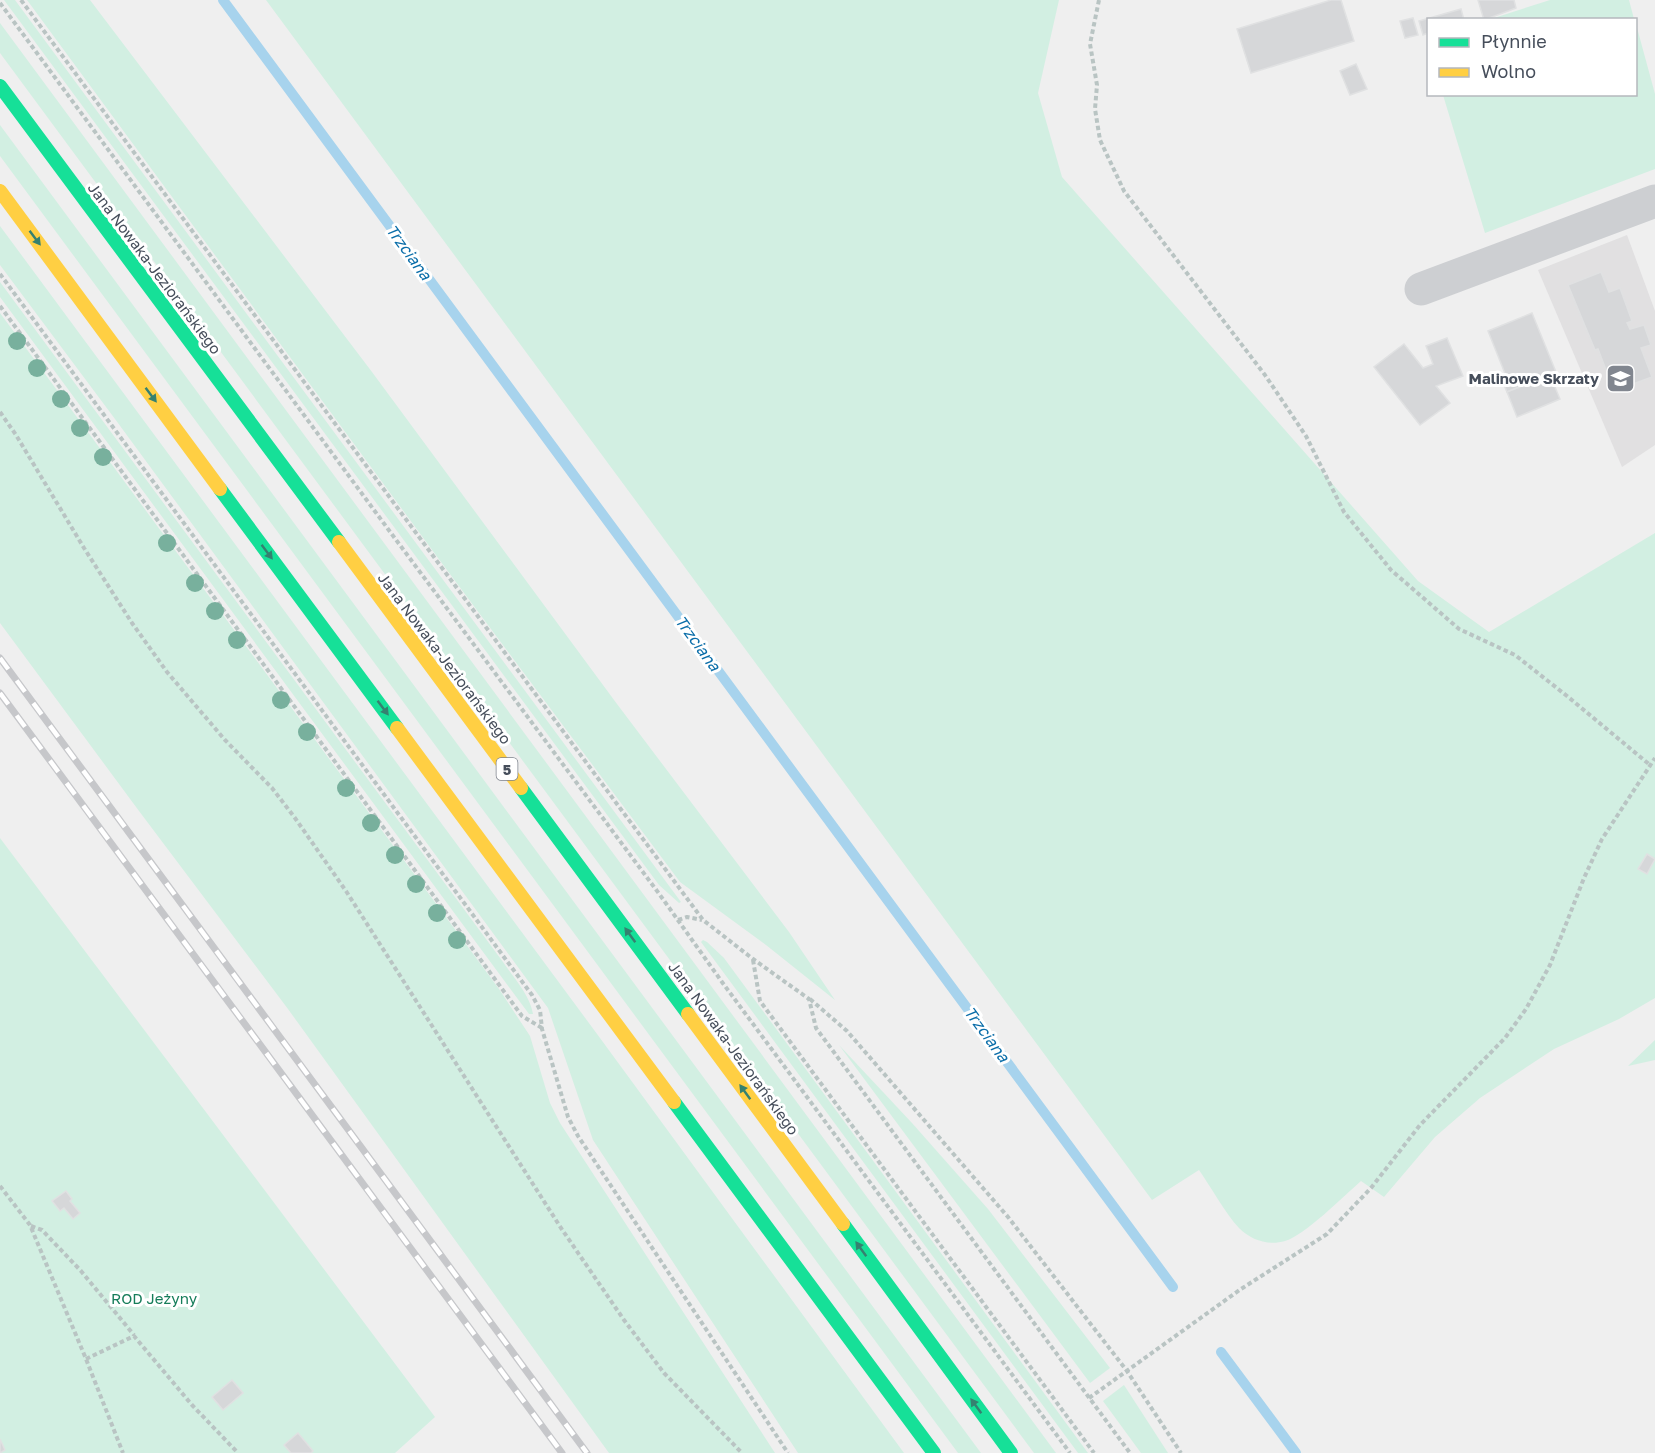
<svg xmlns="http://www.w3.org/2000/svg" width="1655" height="1453" viewBox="0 0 1655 1453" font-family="'Golos Text',sans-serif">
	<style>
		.education { fill: #e1e0e1 }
		.green { fill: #d2efe2 }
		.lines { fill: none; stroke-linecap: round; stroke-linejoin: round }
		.stream { stroke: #a7d3ed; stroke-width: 10 }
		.building { fill: #d6d7d9; stroke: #e0e1e2; stroke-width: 1.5 }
		.path { stroke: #b9c4c3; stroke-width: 4; stroke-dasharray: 4.5 3; stroke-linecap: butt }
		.street { stroke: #cdcfd2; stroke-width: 33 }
		.fast { stroke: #16e098; stroke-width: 14 }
		.slow { stroke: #ffcf43; stroke-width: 14 }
		.rail-casing { stroke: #c6c7ca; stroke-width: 7 }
		.rail { stroke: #fff; stroke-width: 4.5; stroke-dasharray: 14; stroke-linecap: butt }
		.tree { fill: #78b09d }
		.oneway { fill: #358170 }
		.labels { text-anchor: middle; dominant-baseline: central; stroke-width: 6; stroke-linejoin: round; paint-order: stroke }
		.shield { fill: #fff; stroke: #7e838c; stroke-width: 1.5 }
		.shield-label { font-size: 14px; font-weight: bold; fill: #464e5b }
		.street-label { font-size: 15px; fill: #464e5b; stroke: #fff }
		.poi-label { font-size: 15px; font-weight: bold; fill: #464e5b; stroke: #fff; text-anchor: end }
		.park-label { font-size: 15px; fill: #167d5a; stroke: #fff }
		.water-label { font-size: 16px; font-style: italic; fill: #0b6ea9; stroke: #fff }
	</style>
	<rect width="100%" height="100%" fill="#efefef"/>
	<!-- education -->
	<polygon class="education" points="1627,235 1655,311 1655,445 1622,467 1538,270"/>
	<!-- green -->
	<g class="green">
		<polygon points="4,0 15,0 681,902 679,903 659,885"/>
		<polygon points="27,0 90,0 372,372 617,704 789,932 835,1000 766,945 680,882 441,562"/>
		<path d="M266,0H1059L1038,93L1062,177L1418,581L1489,632L1655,533V998L1619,1019L1554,1049L1480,1098L1435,1137L1384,1197L1361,1181C1345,1195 1304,1236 1285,1241C1268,1246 1251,1240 1239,1228C1225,1213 1211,1187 1199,1170L1152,1200Z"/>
		<polygon points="1550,0 1629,0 1634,19 1491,19"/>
		<polygon points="0,23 1056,1453 1034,1453 0,53"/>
		<polygon points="1636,24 1655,94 1655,169 1485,233 1443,95 1636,94"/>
		<polygon points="0,125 981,1453 958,1453 0,156"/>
		<polygon points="0,226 600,1038 904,1453 798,1453 593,1140 548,1008 115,419 0,265"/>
		<path d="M0,282L503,962C513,977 530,995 533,1014H529L503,979L0,297Z"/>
		<polygon points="0,313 499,989 530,1036 550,1103 560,1123 775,1453 609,1453 288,1009 139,811 0,623"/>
		<polygon points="0,838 435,1417 395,1453 0,1453"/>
		<polygon points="703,940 707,942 724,958 1088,1453 1078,1453 701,942"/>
		<polygon points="1655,1040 1655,1060 1628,1066"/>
		<polygon points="839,1045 912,1123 988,1209 1110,1368 1090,1383"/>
		<polygon points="1124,1385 1168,1453 1141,1453 1103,1401"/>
	</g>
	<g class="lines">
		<!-- stream -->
		<g class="stream">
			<polyline points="223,0 1173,1287"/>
			<polyline points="1221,1352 1296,1453"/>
		</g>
	</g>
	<!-- building -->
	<g class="building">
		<polygon points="1331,0 1341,0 1354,41 1251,73 1237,29"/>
		<polygon points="1478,0 1514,0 1516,8 1484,20"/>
		<polygon points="1461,9 1464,20 1428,20 1428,33 1423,35 1419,21"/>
		<polygon points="1413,18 1418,35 1405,38 1400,21"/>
		<polygon points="1356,64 1367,89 1350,95 1340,71"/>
		<polygon points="1601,272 1609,292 1620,288 1632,321 1627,323 1630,329 1644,325 1651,345 1641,348 1652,377 1614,391 1598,349 1595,350 1568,285"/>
		<polygon points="1532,313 1556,372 1507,392 1501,378 1506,376 1488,331"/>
		<polygon points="1447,338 1463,376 1436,386 1450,403 1420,425 1374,367 1404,344 1423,368 1433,364 1426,346"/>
		<polygon points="1550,375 1560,399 1517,417 1507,392"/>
		<polygon points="1647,854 1655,859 1647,874 1638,869"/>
		<polygon points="66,1191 72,1199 70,1201 80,1213 73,1219 64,1208 60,1211 52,1201"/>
		<polygon points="232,1380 243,1393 223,1410 212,1397"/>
		<polygon points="298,1433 313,1451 311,1453 291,1453 284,1445"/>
		<polygon points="0,1439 5,1450 0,1453"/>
	</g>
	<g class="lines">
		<!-- path -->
		<g class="path">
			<polyline points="21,0 703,920 753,959 809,999 816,1028 1130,1453"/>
			<polyline points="1099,0 1090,44 1097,85 1095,109 1100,140 1124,191 1265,375 1306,436 1344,512 1391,570 1459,629 1515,655 1567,696 1650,765"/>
			<polyline points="0,3 388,529 660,895 722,982 1070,1453"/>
			<polyline points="0,274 532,995 540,1010 542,1029 568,1117 578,1136 788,1453"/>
			<polyline points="0,306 522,1016 542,1028"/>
			<polyline points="0,412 16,435 84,548 132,623 167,672 225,740 272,788 295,818 346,891 561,1228 624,1320 664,1373 742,1453"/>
			<polyline points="678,920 687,917 702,920"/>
			<polyline points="753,960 760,1001 1094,1453"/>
			<polyline points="810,999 847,1031 1008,1217 1127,1371 1181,1453"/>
			<polyline points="0,1186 30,1225 86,1359 123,1453"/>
			<polyline points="31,1226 42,1230 81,1271 134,1335"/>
			<polyline points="86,1359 134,1336 192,1405 238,1453"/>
			<polyline points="1089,1398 1241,1289 1327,1234 1371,1188 1420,1125 1505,1038 1526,1009 1550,965 1584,878 1602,839 1655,758"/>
		</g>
		<!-- street -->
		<polyline class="street" points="1421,289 1655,201"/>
		<!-- fast -->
		<g class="fast">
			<polyline points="0,86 339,542"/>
			<polyline points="220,489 397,728"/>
			<polyline points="521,788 688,1014"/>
			<polyline points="674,1102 934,1453"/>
			<polyline points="843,1224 1011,1453"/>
		</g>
		<!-- slow -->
		<g class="slow">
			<polyline points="0,191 220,489"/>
			<polyline points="339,542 521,788"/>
			<polyline points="397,728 674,1102"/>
			<polyline points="688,1014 843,1224"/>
		</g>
		<defs>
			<g id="rail">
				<polyline points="0,658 587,1453"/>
				<polyline points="0,693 562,1453"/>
			</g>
		</defs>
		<!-- rail casing -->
		<use href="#rail" class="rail-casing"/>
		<!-- rail -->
		<use href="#rail" class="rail"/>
	</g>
	<!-- trees -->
	<g class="tree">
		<circle cx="17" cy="341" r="9"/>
		<circle cx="37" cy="368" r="9"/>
		<circle cx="61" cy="399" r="9"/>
		<circle cx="80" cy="428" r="9"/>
		<circle cx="103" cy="457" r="9"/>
		<circle cx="167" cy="543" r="9"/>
		<circle cx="195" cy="583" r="9"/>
		<circle cx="215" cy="611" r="9"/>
		<circle cx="237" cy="640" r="9"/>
		<circle cx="281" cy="700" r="9"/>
		<circle cx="307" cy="732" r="9"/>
		<circle cx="346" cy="788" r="9"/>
		<circle cx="371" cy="823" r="9"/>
		<circle cx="395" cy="855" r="9"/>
		<circle cx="416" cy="884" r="9"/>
		<circle cx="437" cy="913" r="9"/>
		<circle cx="457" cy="940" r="9"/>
	</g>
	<!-- one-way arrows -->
	<defs><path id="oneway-solid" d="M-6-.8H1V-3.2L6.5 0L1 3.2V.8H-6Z" transform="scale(1.5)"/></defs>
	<g class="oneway">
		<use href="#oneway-solid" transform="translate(35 238) rotate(53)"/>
		<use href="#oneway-solid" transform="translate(151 395) rotate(53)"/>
		<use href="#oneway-solid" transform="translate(267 552) rotate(53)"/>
		<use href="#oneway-solid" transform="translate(383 708) rotate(53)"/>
		<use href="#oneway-solid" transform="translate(630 935) rotate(-126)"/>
		<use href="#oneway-solid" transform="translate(745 1092) rotate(-126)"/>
		<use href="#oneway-solid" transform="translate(861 1249) rotate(-126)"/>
		<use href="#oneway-solid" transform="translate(976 1406) rotate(-126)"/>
	</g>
	<!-- icons -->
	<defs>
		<symbol id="school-square" viewBox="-11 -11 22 22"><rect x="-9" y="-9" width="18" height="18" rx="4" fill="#81868f" stroke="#fff"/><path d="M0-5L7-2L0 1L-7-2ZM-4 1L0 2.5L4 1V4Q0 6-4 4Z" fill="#fff"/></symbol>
	</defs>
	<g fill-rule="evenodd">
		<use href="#school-square" x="1604" y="362" width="33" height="33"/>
	</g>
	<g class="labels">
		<!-- shield labels -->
		<rect class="shield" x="496.5" y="758" width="21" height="22" rx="4.5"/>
		<g class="shield-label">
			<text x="507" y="769">5</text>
		</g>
		<!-- street labels -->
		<g class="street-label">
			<text transform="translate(155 268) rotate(53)">Jana Nowaka-Jeziorańskiego</text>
			<text transform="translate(445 658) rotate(53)">Jana Nowaka-Jeziorańskiego</text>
			<text transform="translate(734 1048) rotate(54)">Jana Nowaka-Jeziorańskiego</text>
		</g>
		<!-- poi labels -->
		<g class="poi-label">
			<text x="1599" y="378">Malinowe Skrzaty</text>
		</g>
		<!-- park labels -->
		<g class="park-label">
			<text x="154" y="1298">ROD Jeżyny</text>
		</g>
		<!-- water labels -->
		<g class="water-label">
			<text transform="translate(409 252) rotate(54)">Trzciana</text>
			<text transform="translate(698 643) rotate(54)">Trzciana</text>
			<text transform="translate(987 1034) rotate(54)">Trzciana</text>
		</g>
	</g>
	<!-- legend -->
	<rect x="1427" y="18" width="210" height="78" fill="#ffffff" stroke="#b5b8bd" stroke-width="1.5"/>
	<rect x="1439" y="38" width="30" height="9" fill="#16e098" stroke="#b5b8bd" stroke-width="1.5"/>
	<text x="1481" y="48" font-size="18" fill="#464e5b">Płynnie</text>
	<rect x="1439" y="68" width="30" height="9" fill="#ffcf43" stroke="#b5b8bd" stroke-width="1.5"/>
	<text x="1481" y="78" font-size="18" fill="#464e5b">Wolno</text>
</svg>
